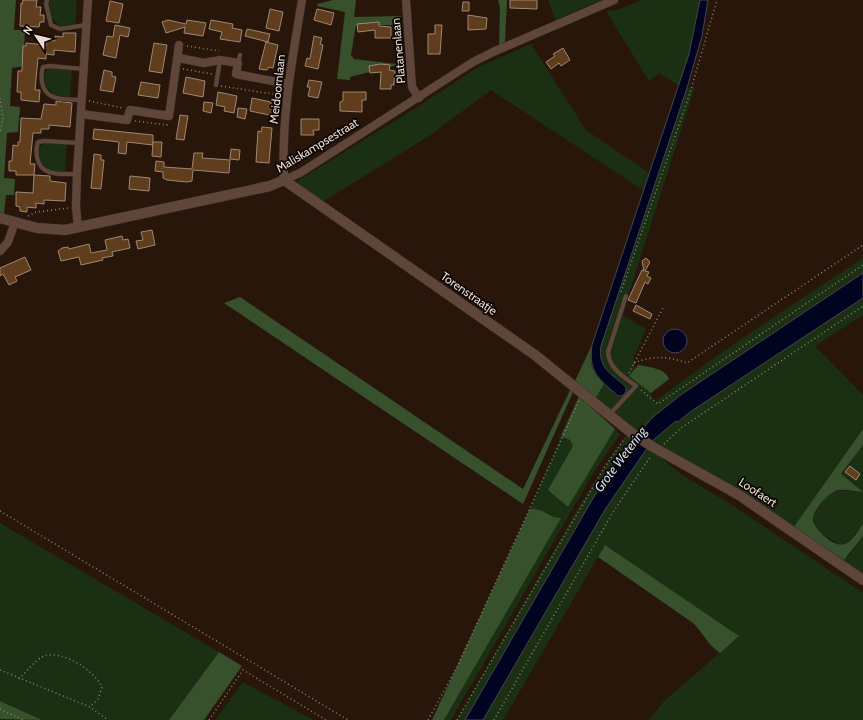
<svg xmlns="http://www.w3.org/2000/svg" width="863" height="720" viewBox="0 0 863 720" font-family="Cabin,sans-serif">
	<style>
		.green { fill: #1b2f13 }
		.forest { fill: #36512c }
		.water { fill: #000420; stroke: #464556 }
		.building { fill: #603d1c; stroke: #9d8875 }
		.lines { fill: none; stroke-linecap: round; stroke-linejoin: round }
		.service-casing { stroke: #3c2e2a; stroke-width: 5 }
		.minor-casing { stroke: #3c2e2a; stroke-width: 9 }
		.tertiary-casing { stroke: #3c2e2a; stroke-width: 11 }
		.path { stroke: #928278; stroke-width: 1.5; stroke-dasharray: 1 3; stroke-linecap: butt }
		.service { stroke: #5e473a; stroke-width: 4 }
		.minor { stroke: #5e473a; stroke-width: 8 }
		.tertiary { stroke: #5e473a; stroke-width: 10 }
		.labels { text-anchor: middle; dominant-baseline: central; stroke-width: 3.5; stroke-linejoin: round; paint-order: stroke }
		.street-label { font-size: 12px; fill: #eadcd4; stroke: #0c0502 }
		.water-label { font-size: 13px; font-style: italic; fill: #cbddf6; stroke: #0c0502 }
	</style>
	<rect width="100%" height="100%" fill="#29160a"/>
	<!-- green -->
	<g class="green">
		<polygon points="51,0 77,0 75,24 60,26 51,17 48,3"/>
		<polygon points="548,0 602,0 555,20"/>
		<polygon points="642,0 700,0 689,54 679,86 659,73 649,81 606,11 617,10"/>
		<polygon points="531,44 586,130 649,173 643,190 491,90 429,136 321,203 297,185 299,180 419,106 478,67"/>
		<polygon points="50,67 72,69 70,97 55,96 45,85 44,73"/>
		<path d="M695,87L622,315L646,329L633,359L635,367L630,376L651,393L653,403C720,351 792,305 863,258V273L682,394L653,417L638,434L594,401L604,384L618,396L626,387C611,373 598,369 601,346L687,88Z"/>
		<polygon points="46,142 67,144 65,172 50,171 40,161 39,148"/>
		<polygon points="863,298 863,315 815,346 863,395 863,429 793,528 652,441 676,420 679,422 690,412"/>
		<path d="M615,429L620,434L592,475L451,720H444L560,519C547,515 545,508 530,509L561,436L570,440L574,444L570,454L561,501L568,507Z"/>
		<polygon points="626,436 633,440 622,453 592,500 465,720 457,720 576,512 602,470"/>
		<polygon points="863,445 863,523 850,540 845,544 839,544 820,533 814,521 813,517 825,498 832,492 839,490 862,492 841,475"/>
		<polygon points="646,449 660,457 682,475 732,505 863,593 863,720 649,720 664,701 739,636 605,545 503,720 483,720 606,508"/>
		<polygon points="0,523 219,652 169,720 42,720 0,701"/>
		<polygon points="863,536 863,575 840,560 847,558"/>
		<polygon points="243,682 313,720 215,720"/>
	</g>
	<!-- forest -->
	<g class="forest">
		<polygon points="0,0 16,0 14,30 25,30 23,66 12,68 10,106 20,107 18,132 7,133 4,178 15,179 14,195 6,195 4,215 0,214"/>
		<polygon points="333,0 356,0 354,17 401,16 401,25 356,25 351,55 354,59 396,64 397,65 350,77 350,80 337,79 345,12 317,6 317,4"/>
		<polygon points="498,0 507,0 505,42 499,45 500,8"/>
		<polygon points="240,297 523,489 571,388 574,390 523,504 224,303"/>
		<path d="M592,345C589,363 591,371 604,384L594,401L574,383Z"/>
		<path d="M638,365C649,367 665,368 669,379L651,393L629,376Z"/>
		<polygon points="579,396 615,429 568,507 548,490 573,446 570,440 561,436"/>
		<path d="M863,429V445L841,474L863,492C855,492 846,489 838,490C829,492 812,511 813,520C815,530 834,548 845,544C853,541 859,529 863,523V536L844,560L793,528Z"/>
		<path d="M530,509C546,508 546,517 561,518L444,720H432Z"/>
		<path d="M605,545L739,636L720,653C708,645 703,633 693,623L598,557Z"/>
		<polygon points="219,652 242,666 204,720 169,720"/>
		<polygon points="0,701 42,720 0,719"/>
	</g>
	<!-- water -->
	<g class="water">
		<path d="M700,0H708L702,36L687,88L601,346C598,369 611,373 626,387V392L622,396H618C599,379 588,372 592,345L689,54Z"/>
		<polygon points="863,273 863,298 690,412 678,422 676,421 652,441 606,508 483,720 465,720 592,500 622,453 638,434 653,417 682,394"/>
		<circle cx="675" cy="341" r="12"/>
	</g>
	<!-- building -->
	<g class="building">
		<polygon points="23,0 37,0 36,7 41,7 40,15 44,15 44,22 40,22 39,27 20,26 21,3 22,4"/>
		<polygon points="510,0 537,0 537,9 510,8"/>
		<polygon points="110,1 123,4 119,23 106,21"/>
		<polygon points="463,2 469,2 469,11 462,11"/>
		<polygon points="270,9 283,12 279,31 266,28"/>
		<polygon points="317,9 334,13 331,25 314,20"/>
		<polygon points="468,15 487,18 486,29 468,30"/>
		<polygon points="168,20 186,24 187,20 206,23 203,36 184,33 185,27 166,33 162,22"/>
		<polygon points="211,20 233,24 232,28 242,30 240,42 220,39 222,32 209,29"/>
		<polygon points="379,22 379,26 391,27 391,38 375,38 375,30 358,32 357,24"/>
		<polygon points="115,25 130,28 128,37 120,35 116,58 103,55 107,36 113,37"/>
		<polygon points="435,25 442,25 440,54 428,54 428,34 435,34"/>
		<polygon points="247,29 270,34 268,42 245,36"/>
		<polygon points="63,33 76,33 75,52 54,50 54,55 46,54 46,59 38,58 35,90 40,90 39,102 21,100 21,92 17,92 18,71 22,71 23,46 26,46 26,43 46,45 46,40 55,41 55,36 63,37"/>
		<polygon points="314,36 322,38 320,44 323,45 318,69 305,66 307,58 310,59"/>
		<polygon points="266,42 278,45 273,68 269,67 267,70 259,69"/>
		<polygon points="154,43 167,45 162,73 149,71"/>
		<polygon points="563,48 570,60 561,66 559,63 551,69 546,62 555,56 553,54"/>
		<polygon points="381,64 390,65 389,70 395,71 394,85 391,85 391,89 380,89 381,72 370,73 369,66"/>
		<polygon points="104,70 112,72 112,76 116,77 113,92 100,90"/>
		<polygon points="186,77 205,81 203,97 183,93"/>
		<polygon points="309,80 322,82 318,98 308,96 310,87 307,87"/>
		<polygon points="141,82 160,85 158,98 138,95"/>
		<polygon points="218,92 237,96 234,113 224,111 225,107 216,105"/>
		<polygon points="343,92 366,92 366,100 362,100 362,112 340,111 340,102 343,101"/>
		<polygon points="252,98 271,102 271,105 275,105 274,116 250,111"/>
		<polygon points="56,101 72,103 70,127 49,125 49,129 41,129 41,133 33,133 30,164 35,164 34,175 50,176 50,181 66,183 65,201 44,200 44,204 36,203 36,208 27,207 27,212 20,211 20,207 16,206 16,192 33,193 34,175 16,175 16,171 9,171 9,161 12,161 13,145 18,146 18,142 20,142 21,118 41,119 44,104 56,105"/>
		<polygon points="204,102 213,103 211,113 203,111"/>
		<polygon points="238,108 247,109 245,119 237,117"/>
		<polygon points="180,115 188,116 184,140 176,139"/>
		<polygon points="301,119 319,119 319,130 313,130 314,135 301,135"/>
		<polygon points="262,127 272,128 269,163 256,162 258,131 261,132"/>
		<polygon points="94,129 153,135 153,145 127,142 126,154 118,153 119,142 93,139"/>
		<polygon points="153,142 162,142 161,157 152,156"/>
		<polygon points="231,149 240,150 239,160 230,159"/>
		<polygon points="194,153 203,153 202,158 230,160 229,173 193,170 192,181 187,182 167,180 163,178 163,172 155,171 156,161 164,162 164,167 192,169"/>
		<polygon points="94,154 101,155 101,160 104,160 101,189 91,188"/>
		<polygon points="130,176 150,178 149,191 129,189"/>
		<polygon points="152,230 155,245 138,249 136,241 143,240 141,232"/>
		<polygon points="122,236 123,240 128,239 130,248 112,252 113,256 102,258 103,260 81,265 79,257 61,261 58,251 62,248 68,247 69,249 89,244 91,253 107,250 105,240"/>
		<polygon points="25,257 31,270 15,277 17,281 9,285 3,274 0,276 0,268"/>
		<polygon points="646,258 650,262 645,271 649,272 647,276 651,278 648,284 645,282 636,303 628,300 642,270 644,271 642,261"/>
		<polygon points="636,305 652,314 650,319 633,311"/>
		<polygon points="850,466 860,474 856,480 845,472"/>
	</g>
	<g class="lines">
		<defs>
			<g id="service">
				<polyline points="47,0 46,4 51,25 60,29 86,25"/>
				<polyline points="238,63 240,55"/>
				<polyline points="216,85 220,60"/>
				<path d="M81,100C66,99 45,102 42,82C41,76 41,73 43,67L50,66L84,69"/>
				<path d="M77,174C62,174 40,177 37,157C36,151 36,148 38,142L45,141L79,143"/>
				<path d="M609,415L636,386C624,377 609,369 608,352L626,296"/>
			</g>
			<g id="minor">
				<path d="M302,0C292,60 281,120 284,180L300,173L473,62L493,52L614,0"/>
				<polyline points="406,0 412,87 419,98"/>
				<polyline points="179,58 204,63 220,60 238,63 236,74 288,84"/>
				<polyline points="81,114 127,120 130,110 169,116 179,45"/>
				<polyline points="78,228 76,207 77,174 88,0"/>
				<polyline points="0,251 8,242 15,222"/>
			</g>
			<polyline id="tertiary" points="0,218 37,228 65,230 270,186 284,180 535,355 633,434 653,447 739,495 863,580"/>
		</defs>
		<!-- service casing -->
		<use href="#service" class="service-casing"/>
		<!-- minor casing -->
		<use href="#minor" class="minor-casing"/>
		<!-- tertiary casing -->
		<use href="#tertiary" class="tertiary-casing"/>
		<!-- path -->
		<g class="path">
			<polyline points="187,46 219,51"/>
			<polyline points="183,69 212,74"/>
			<polyline points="221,86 279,95"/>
			<polyline points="0,98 3,118 0,132"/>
			<polyline points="89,101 123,108"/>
			<polyline points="135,121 167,125 167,124"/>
			<polyline points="28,216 36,212 69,208"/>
			<polyline points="621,292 689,96 717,0"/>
			<path d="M634,363C655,355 666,356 687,363L863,245"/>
			<polyline points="629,373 664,306"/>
			<polyline points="641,390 658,404 863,265"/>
			<polyline points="664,444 681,428 863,306"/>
			<polyline points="0,511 348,720"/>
			<polyline points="0,670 90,707 108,720"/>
			<path d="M19,679C25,673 35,661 42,657C60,648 94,670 102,687L98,699L90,707"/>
			<polyline points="0,709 23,720"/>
			<polyline points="209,720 243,670 326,720"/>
			<polyline points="428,720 457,667 579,401"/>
			<polyline points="457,720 604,468 625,438"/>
			<polyline points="494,720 613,512 651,456"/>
		</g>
		<!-- service -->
		<use href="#service" class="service"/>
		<!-- minor -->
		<use href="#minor" class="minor"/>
		<!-- tertiary -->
		<use href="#tertiary" class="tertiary"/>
	</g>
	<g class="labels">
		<!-- street labels -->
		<g class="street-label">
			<text transform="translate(398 51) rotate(-95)">Platanenlaan</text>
			<text transform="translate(277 89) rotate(-84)">Meidoornlaan</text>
			<text transform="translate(317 145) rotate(-31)">Maliskampsestraat</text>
			<text transform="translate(469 293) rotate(35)">Torenstraatje</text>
			<text transform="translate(758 492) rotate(33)">Loofaert</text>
		</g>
		<!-- water labels -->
		<g class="water-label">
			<text transform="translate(620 459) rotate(-53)">Grote Wetering</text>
		</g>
	</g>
	<!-- north arrow -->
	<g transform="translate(36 36) rotate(305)" stroke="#0c0502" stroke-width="3" paint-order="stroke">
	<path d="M0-3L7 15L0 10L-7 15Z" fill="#eadcd4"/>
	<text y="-6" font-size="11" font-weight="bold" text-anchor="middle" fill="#eadcd4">N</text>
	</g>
</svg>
